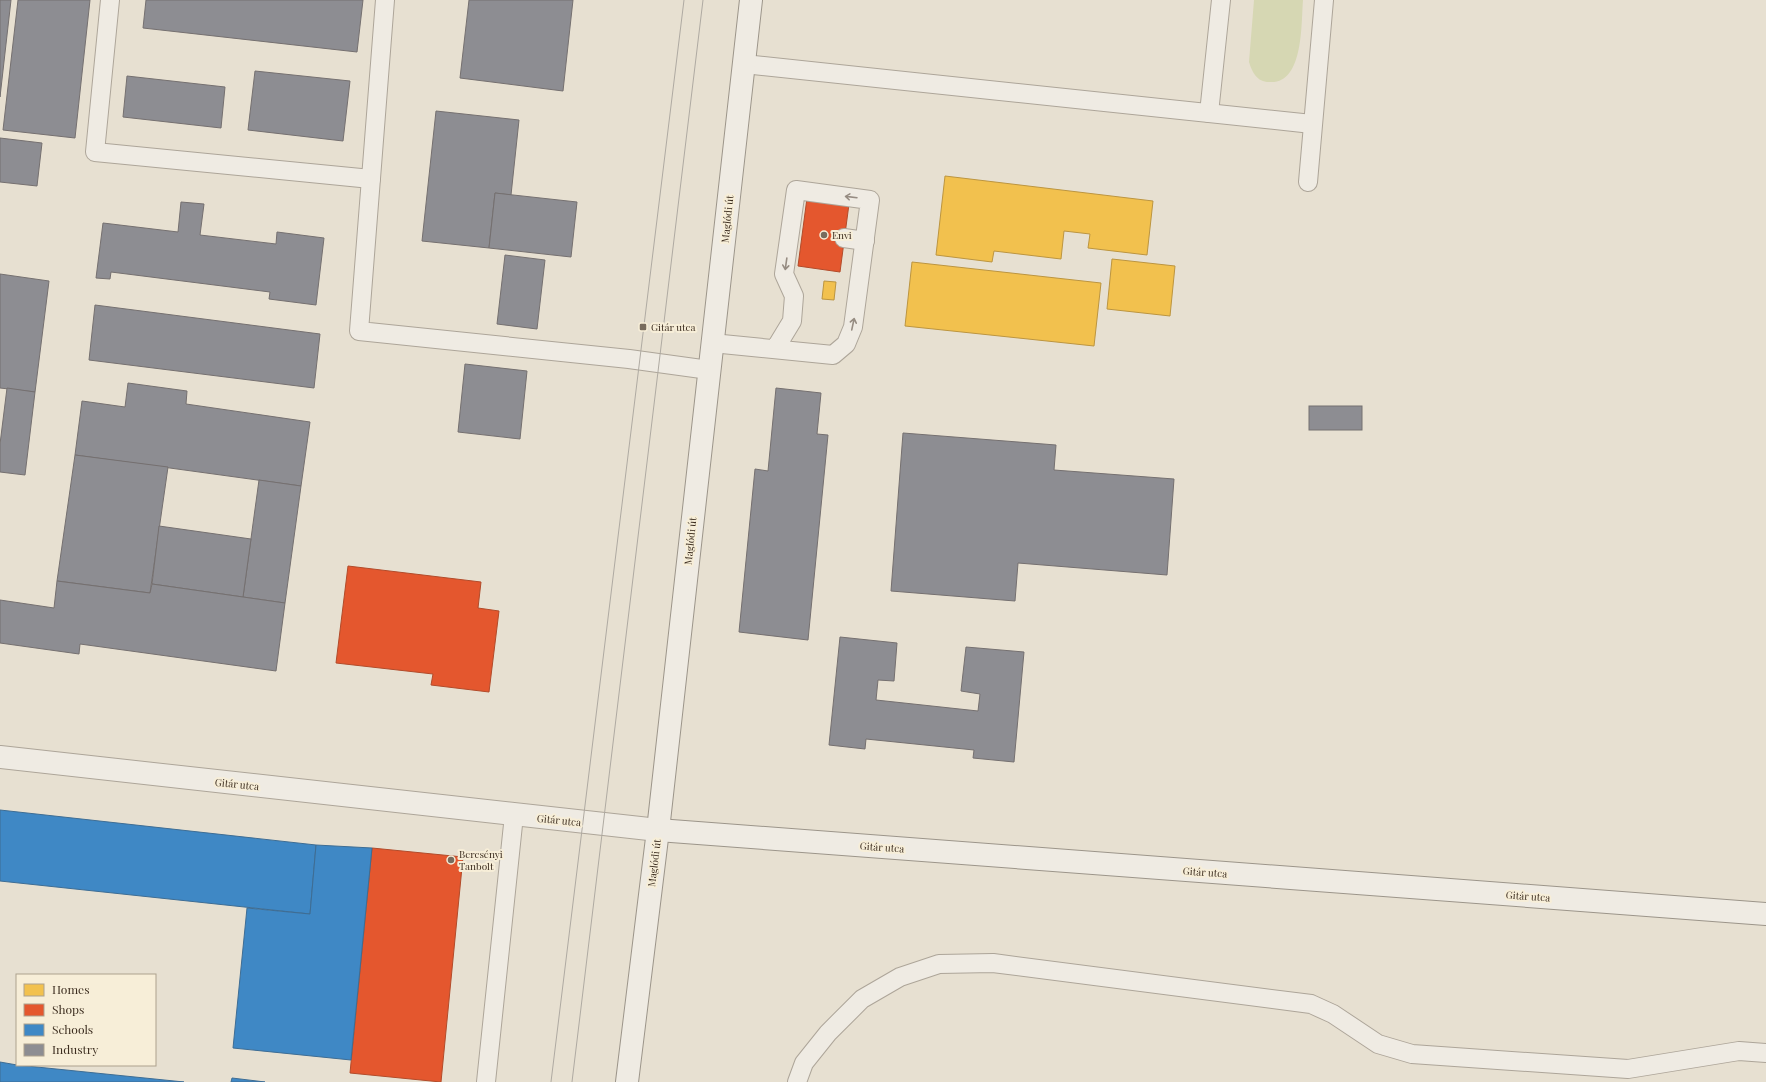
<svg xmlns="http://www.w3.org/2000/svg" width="1766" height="1082" viewBox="0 0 1766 1082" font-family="'Playfair Display',serif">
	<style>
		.green { fill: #d6d7b3 }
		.homes { fill: #f2c14e; stroke: #bc9540 }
		.shops { fill: #e4572e; stroke: #b24b2a }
		.schools { fill: #3f88c5; stroke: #3e6d94 }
		.industry { fill: #8d8d92; stroke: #757070 }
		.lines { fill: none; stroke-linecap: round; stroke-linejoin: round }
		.lane-casing { stroke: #ada599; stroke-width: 20 }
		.street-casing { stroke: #ada599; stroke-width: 24 }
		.secondary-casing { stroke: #9c958a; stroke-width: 24 }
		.lane { stroke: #efebe3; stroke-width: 18 }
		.street { stroke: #efebe3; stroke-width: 22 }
		.secondary { stroke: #efebe3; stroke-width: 22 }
		.tram { stroke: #afaaa2; stroke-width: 1 }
		.oneway { stroke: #968c82 }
		.poi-dot { fill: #786c5e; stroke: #f7eed8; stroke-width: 1.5 }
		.labels { text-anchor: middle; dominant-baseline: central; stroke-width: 4; stroke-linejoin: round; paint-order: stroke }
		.street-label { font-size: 10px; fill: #3d2e20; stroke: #f7eed8 }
		.poi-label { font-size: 10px; fill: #3d2e20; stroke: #f7eed8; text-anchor: start }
	</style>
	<rect width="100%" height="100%" fill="#e7e0d1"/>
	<!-- green -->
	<path class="green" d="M1254,0H1303C1301,24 1304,85 1269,82C1257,82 1252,72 1249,62Z"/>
	<!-- homes -->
	<g class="homes">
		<polygon points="945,176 1153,201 1147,255 1088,248 1090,234 1064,231 1061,259 994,251 992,262 936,255"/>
		<polygon points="1112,259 1175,266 1170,316 1107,309"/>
		<polygon points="912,262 1101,283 1094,346 905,326"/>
		<polygon points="824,281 836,282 834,300 822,299"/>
	</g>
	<!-- shops -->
	<g class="shops">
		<polygon points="807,198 849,204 840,272 798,266"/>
		<polygon points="348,566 481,582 478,608 499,611 489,692 431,685 433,674 336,663"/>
		<polygon points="372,848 463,857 441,1082 350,1073"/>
	</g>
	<!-- schools -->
	<g class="schools">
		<polygon points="0,810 316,845 310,914 0,881"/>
		<polygon points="316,845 372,848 351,1060 233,1048 247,908 310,914"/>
		<polygon points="0,1062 17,1065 184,1082 0,1082"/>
		<polygon points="232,1078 265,1082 231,1082"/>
	</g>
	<!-- industry -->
	<g class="industry">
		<polygon points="0,0 11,0 0,97"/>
		<polygon points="18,0 90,0 75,138 3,130"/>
		<polygon points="146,0 363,0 357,52 143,28"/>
		<polygon points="469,0 573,0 563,91 460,78"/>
		<polygon points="255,71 350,81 343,141 248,130"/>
		<polygon points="127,76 225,87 221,128 123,117"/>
		<polygon points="436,111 519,120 511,195 495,193 489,248 422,241"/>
		<polygon points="0,138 42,143 37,186 0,182"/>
		<polygon points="495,193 577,202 571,257 489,248"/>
		<polygon points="181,202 204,204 200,235 276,244 277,232 324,238 316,305 269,299 270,292 111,272 110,279 96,278 103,223 178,232"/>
		<polygon points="505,255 545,260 537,329 497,324"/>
		<polygon points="0,274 49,281 35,392 0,388"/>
		<polygon points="95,305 320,334 314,388 89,360"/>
		<polygon points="465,364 527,371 520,439 458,432"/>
		<polygon points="128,383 187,391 186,404 310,422 301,486 75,455 82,401 125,407"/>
		<polygon points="7,388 35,392 25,475 0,472 0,444"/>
		<polygon points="776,388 821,393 817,434 828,435 808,640 739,632 755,469 768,471"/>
		<rect x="1309" y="406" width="53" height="24"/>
		<polygon points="903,433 1056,445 1054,470 1174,479 1167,575 1018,563 1015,601 891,591"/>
		<polygon points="75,455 168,467 150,593 57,581"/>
		<polygon points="259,480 301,486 285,603 243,597"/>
		<polygon points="159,526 251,539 243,597 152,584"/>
		<polygon points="57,581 150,593 152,584 285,603 276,671 80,644 79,654 0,643 0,600 54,608"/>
		<polygon points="840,637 897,643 894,681 878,680 876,700 978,711 980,694 961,691 966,647 1024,652 1014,762 973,758 974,750 866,739 865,749 829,745"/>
	</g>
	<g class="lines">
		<defs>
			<g id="lane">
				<polyline points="110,0 95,152 371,179"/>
				<polyline points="385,0 359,331 629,359 709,370"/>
				<polyline points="744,64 1312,124"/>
				<polyline points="1209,113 1221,0"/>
				<polyline points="1308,182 1324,0"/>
				<polyline points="844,238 865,241"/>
				<polyline points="712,343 833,355 846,344 853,327 870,200 796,190 784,274 794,296 792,321 775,349"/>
				<polyline points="486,1082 514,815"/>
				<polyline points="797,1082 804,1063 828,1033 862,999 900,977 939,964 993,963 1311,1004 1333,1014 1378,1044 1412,1054 1628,1069 1739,1051 1766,1053"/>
			</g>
			<polyline id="street" points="0,757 658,830"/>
			<g id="secondary">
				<polyline points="658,830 1766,914"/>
				<polyline points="627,1082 658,830 751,0"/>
			</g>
		</defs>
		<!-- lane casing -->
		<use href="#lane" class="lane-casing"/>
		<!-- street casing -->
		<use href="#street" class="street-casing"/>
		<!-- secondary casing -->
		<use href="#secondary" class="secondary-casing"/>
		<!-- lane -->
		<use href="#lane" class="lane"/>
		<!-- street -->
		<use href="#street" class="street"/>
		<!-- secondary -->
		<use href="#secondary" class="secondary"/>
		<!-- tram -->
		<g class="tram">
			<polyline points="551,1082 684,0"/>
			<polyline points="572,1082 703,0"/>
		</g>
	</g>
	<!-- one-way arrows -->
	<defs><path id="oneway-shaft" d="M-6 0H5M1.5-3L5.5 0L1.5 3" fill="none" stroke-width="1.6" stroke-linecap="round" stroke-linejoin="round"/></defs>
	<g class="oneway">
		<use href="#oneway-shaft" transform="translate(851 197) rotate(-173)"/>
		<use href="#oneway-shaft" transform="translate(786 264) rotate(98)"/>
		<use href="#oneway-shaft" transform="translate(853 324) rotate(-78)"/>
	</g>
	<!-- markers -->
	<g class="poi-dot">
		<circle cx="824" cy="235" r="4"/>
		<rect x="639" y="323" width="8" height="8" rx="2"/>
		<circle cx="451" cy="860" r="4"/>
	</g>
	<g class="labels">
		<!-- street labels -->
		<g class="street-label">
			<text transform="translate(727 219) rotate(-84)">Maglódi út</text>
			<text transform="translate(690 541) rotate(-84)">Maglódi út</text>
			<text transform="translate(237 784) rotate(6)">Gitár utca</text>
			<text transform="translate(559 820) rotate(6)">Gitár utca</text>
			<text transform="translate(882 847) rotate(4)">Gitár utca</text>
			<text transform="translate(654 863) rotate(-83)">Maglódi út</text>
			<text transform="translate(1205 872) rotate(4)">Gitár utca</text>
			<text transform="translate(1528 896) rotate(4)">Gitár utca</text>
		</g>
		<!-- poi labels -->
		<g class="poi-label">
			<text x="832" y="235">Envi</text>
			<text x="651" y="327">Gitár utca</text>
			<text x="459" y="854">Bercsényi<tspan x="459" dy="12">Tanbolt</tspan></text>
		</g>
	</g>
	<!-- legend -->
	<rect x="16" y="974" width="140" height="92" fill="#f7eed8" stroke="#ada18e"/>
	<rect x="24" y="984" width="20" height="12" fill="#f2c14e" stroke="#ada18e"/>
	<text x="52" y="994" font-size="12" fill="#3d2e20">Homes</text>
	<rect x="24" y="1004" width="20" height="12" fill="#e4572e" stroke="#ada18e"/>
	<text x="52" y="1014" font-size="12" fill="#3d2e20">Shops</text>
	<rect x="24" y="1024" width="20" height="12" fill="#3f88c5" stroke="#ada18e"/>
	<text x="52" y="1034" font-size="12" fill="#3d2e20">Schools</text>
	<rect x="24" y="1044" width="20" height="12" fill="#8d8d92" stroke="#ada18e"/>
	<text x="52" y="1054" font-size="12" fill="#3d2e20">Industry</text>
</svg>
